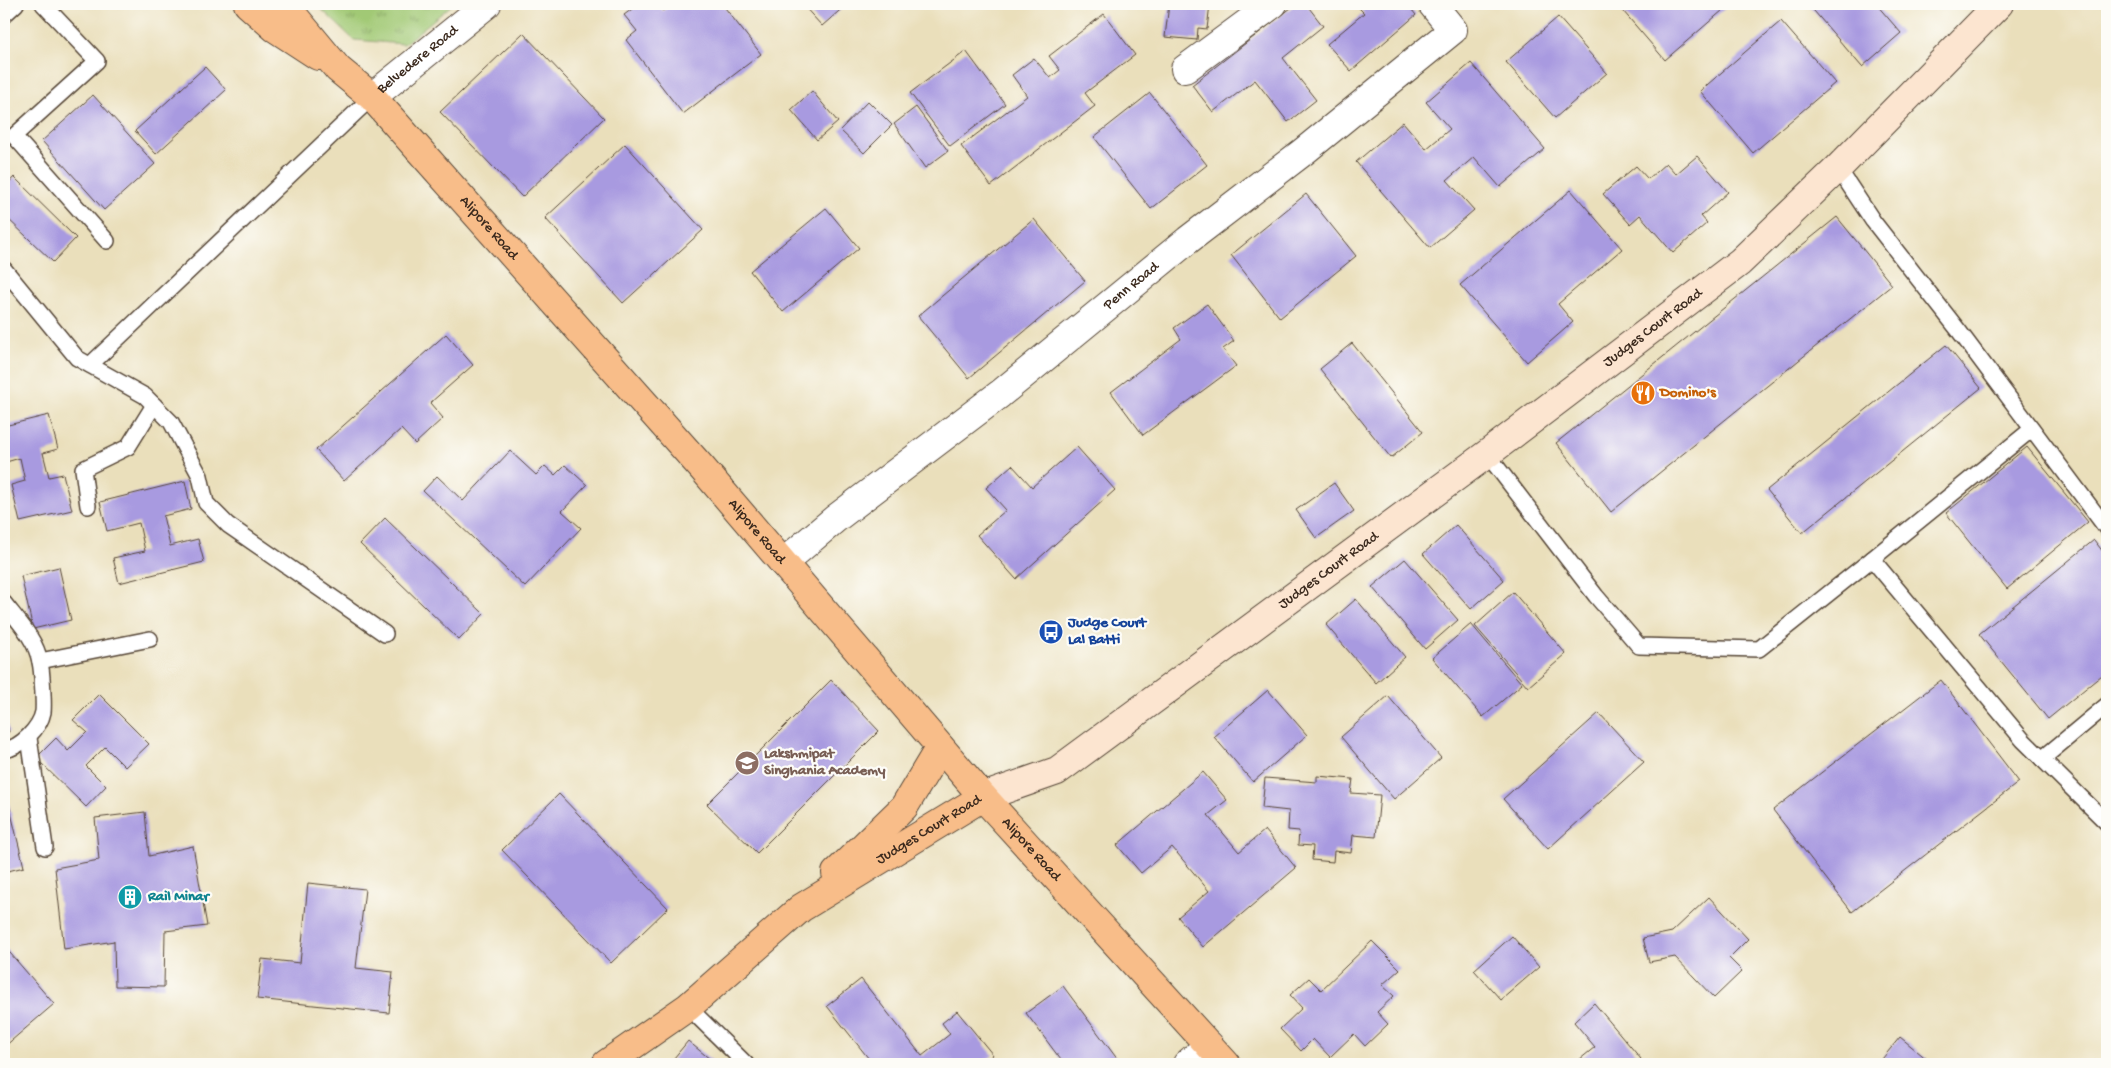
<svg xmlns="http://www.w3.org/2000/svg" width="2111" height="1068" viewBox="0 0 2111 1068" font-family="'Gochi Hand',sans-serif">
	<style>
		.park { fill: url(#park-tufts); stroke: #6e7a4a }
		.building { fill: #a89ae0 }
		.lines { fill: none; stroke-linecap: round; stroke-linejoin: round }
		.service-casing { stroke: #554536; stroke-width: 18 }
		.minor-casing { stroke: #554536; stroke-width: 30 }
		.tertiary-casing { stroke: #554536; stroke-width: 30 }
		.secondary-casing { stroke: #554536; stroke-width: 30 }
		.trunk-casing { stroke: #554536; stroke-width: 30 }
		.service { stroke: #fff; stroke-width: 15 }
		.minor { stroke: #fff; stroke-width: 28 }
		.tertiary { stroke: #fff; stroke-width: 28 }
		.secondary { stroke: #fce5d0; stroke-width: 28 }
		.trunk { stroke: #f8bd89; stroke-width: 28 }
		.labels { text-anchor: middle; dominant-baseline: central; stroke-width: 4.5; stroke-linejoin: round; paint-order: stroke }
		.street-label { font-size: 15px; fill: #3b2a1e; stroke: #fdfcf7 }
		.food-label { font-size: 15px; font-weight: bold; fill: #c56008; stroke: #fdfcf7; text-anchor: start }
		.transit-label { font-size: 15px; font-weight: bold; fill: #164399; stroke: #fdfcf7; text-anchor: start }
		.education-label { font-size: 15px; font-weight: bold; fill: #785e54; stroke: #fdfcf7; text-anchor: start }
		.culture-label { font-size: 15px; font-weight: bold; fill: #0d838f; stroke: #fdfcf7; text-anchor: start }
	</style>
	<defs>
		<pattern id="park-tufts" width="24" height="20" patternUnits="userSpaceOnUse" patternTransform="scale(1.25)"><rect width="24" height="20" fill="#a1c975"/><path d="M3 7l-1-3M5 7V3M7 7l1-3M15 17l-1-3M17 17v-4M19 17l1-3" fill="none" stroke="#84a35f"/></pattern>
	</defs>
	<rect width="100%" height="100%" fill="#fdfcf7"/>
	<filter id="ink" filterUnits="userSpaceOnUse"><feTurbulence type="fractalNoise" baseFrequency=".02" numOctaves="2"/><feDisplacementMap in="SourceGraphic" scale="10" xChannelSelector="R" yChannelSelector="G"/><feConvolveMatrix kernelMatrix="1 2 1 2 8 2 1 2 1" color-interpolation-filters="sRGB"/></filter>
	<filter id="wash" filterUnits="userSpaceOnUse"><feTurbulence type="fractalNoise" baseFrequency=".0096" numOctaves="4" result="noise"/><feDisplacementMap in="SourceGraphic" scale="20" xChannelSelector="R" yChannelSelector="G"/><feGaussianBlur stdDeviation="1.12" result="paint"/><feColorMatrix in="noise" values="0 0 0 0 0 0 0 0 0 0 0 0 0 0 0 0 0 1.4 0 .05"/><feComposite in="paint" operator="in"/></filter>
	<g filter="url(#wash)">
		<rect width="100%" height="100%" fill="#eadfbb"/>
		<!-- park -->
		<polygon class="park" points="316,4 453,4 404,44 354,40"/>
		<g id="blocks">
			<!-- building -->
			<g class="building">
				<polygon points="639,4 658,4 663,11 673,4 722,4 761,54 683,114 626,40 637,31 624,15"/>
				<polygon points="802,4 847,4 822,26"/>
				<polygon points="1169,4 1210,4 1207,29 1198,28 1197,40 1165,37"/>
				<polygon points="1296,4 1306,4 1323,26 1283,58 1316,100 1288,122 1255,80 1213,112 1192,85"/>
				<polygon points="1355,4 1407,4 1416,15 1351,71 1327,44 1364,13"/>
				<polygon points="1617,4 1730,4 1665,60"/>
				<polygon points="1808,4 1876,4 1901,33 1862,67"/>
				<polygon points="1104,14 1135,55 1085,93 1095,106 991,186 961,146 1027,96 1012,75 1034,58 1050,78 1060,70 1049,56"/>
				<polygon points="1558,17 1607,73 1555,118 1506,62"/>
				<polygon points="1781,21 1835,83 1753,153 1700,91"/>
				<polygon points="523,33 604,118 522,197 440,112"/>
				<polygon points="966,51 1005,104 950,146 910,93"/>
				<polygon points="1471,63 1545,149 1500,187 1474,157 1447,180 1474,210 1430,248 1356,162 1403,122 1426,149 1450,129 1426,102"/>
				<polygon points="205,67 226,90 156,154 135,131"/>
				<polygon points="812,91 838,122 817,140 791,110"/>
				<polygon points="1150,93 1207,165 1151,209 1094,137"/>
				<polygon points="93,95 155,164 104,210 42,141"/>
				<polygon points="868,101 892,125 864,153 840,130"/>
				<polygon points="916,107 948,151 925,168 894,124"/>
				<polygon points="625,144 703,230 623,303 545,218"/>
				<polygon points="1697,156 1728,192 1701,216 1707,223 1673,253 1640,215 1630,224 1603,194 1636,166 1648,179 1666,163 1676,174"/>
				<polygon points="14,177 76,238 53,262 4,215 4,188"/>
				<polygon points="1571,190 1622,249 1558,304 1573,322 1527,362 1460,285"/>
				<polygon points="1306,194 1356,256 1280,318 1231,255"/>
				<polygon points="826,208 859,248 783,312 750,271"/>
				<polygon points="1837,217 1892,285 1611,512 1556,443"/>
				<polygon points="1034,219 1085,281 969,378 918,316"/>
				<polygon points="1207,304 1234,341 1223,349 1236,366 1143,435 1111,392 1181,339 1174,328"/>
				<polygon points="446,334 473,365 430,403 443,418 415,444 401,429 344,481 316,450"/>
				<polygon points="1352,343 1423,432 1391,458 1320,369"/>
				<polygon points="1946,345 1981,388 1802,533 1767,490"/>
				<polygon points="49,415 58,449 43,453 49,477 63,474 72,510 20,522 11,485 25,481 20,458 6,462 4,426"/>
				<polygon points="1077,447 1115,490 1016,579 977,535 1006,510 986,488 1012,465 1032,487"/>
				<polygon points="2027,447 2088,522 2007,589 1946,513"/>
				<polygon points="510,451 536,475 545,466 555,475 565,465 587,485 562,511 581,528 525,587 423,491 437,476 463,501"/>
				<polygon points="185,481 191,509 163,516 170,546 198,539 204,562 119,583 113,558 145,551 139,523 107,531 100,502"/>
				<polygon points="1334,483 1354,511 1316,538 1296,510"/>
				<polygon points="385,518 484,614 459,640 360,544"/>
				<polygon points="1456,525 1504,580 1471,609 1423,554"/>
				<polygon points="2094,540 2107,557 2107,671 2048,719 1979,634"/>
				<polygon points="1405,559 1458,620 1425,649 1372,587"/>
				<polygon points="59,567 71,620 33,629 21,576"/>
				<polygon points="1513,592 1566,654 1528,687 1475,626"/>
				<polygon points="1356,599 1405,657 1376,683 1326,625"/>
				<polygon points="1471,624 1522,684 1483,717 1432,658"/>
				<polygon points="831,680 879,731 757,853 707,804"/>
				<polygon points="1941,680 2019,782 1852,912 1773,810"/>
				<polygon points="1268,690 1307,735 1253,782 1214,737"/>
				<polygon points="99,694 149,744 125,767 105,747 86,766 106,786 86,807 36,758 56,738 68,751 87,732 73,720"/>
				<polygon points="1388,696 1441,758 1394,799 1341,737"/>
				<polygon points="4,711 9,732 4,733"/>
				<polygon points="1599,713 1644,762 1548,849 1503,799"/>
				<polygon points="1203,772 1227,800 1208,815 1239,852 1265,830 1296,868 1203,947 1178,917 1209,891 1172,847 1141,873 1117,845"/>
				<polygon points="1317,776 1353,779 1351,793 1380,795 1376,837 1353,835 1351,853 1334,851 1333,862 1312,860 1313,846 1298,845 1299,831 1288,830 1289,811 1262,808 1265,778 1317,782"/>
				<polygon points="4,784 24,867 4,872"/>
				<polygon points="559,794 668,908 611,963 502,850"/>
				<polygon points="145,812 149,856 193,846 207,926 165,931 164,987 115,986 114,941 64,949 55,868 99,860 95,818"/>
				<polygon points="308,883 365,889 356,968 393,972 389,1013 257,999 262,959 300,963"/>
				<polygon points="1709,897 1748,939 1729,958 1742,971 1714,998 1675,957 1649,962 1643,938 1672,932"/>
				<polygon points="1512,936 1539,967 1501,1000 1474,970"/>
				<polygon points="1372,941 1400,969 1382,985 1394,996 1377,1012 1388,1024 1365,1046 1354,1034 1330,1057 1313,1039 1301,1051 1280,1029 1302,1008 1290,995 1309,978 1321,990"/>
				<polygon points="4,946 54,1004 4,1047"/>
				<polygon points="861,979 922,1056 950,1034 942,1023 957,1011 993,1055 981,1064 873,1064 827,1006"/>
				<polygon points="1063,986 1121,1064 1064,1064 1026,1013"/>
				<polygon points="1594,1003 1641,1059 1635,1064 1574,1064 1595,1047 1574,1022"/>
				<polygon points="1900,1037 1933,1064 1878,1064"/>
				<polygon points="688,1041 716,1064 669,1064"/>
			</g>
		</g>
	</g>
	<g filter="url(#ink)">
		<use href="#blocks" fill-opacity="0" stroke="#554536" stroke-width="1"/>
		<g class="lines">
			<defs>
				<g id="service">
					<polyline points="43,4 97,61 14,136 107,241"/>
					<polyline points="4,15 16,4"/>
					<polyline points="1838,168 1873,221 1959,331 2107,529"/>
					<polyline points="4,269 77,358 145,396 171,422 200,476 206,503 228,525 385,634"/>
					<polyline points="90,365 372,97"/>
					<polyline points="2032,429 1872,559 2023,740 2107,823"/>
					<polyline points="1487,454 1596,596 1639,646 1759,649 1872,559"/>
					<polyline points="88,506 83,469 128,447 154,405"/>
					<path d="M4,603C17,620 36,639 40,662C42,670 44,704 43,712C40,728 20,748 4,750"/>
					<polyline points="40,661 150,639"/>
					<polyline points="29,738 45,847"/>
					<polyline points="2042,759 2107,705"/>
					<polyline points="688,1007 746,1064"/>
				</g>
				<g id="minor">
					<polyline points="1185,69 1273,4"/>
					<path id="s1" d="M783,563L835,519L1000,394L1188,240L1303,152L1453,30L1432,4"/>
					<polyline points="1187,1064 1209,1045"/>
				</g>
				<g id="tertiary">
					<path id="s2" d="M372,97L487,4"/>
				</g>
				<g id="secondary">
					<path id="s3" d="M983,797L1057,771L1487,454L1740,262L1838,168L1999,4"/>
				</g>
				<g id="trunk">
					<polyline points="248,4 275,28 318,56"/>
					<path id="s4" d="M284,4L338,69L372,97L702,468L983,797L1226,1064"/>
					<polyline points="836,873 904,807 940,747"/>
					<path id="s5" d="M606,1064L688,1007L801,908L983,797"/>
				</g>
			</defs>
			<!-- service casing -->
			<use href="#service" class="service-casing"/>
			<!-- minor casing -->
			<use href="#minor" class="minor-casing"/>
			<!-- tertiary casing -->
			<use href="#tertiary" class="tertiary-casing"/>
			<!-- secondary casing -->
			<use href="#secondary" class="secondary-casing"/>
			<!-- trunk casing -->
			<use href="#trunk" class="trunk-casing"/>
			<!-- service -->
			<use href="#service" class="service"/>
			<!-- minor -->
			<use href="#minor" class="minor"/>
			<!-- tertiary -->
			<use href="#tertiary" class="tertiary"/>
			<!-- secondary -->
			<use href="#secondary" class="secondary"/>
			<!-- trunk -->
			<use href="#trunk" class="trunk"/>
		</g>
	</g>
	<!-- icons -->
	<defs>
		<symbol id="restaurant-disc" viewBox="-11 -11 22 22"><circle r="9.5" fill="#e8710a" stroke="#fdfcf7"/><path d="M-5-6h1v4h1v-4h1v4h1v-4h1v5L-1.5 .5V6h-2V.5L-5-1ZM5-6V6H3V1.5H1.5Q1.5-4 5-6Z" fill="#fff"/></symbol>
		<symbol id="bus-disc" viewBox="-11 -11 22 22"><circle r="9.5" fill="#1a4fb4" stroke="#fdfcf7"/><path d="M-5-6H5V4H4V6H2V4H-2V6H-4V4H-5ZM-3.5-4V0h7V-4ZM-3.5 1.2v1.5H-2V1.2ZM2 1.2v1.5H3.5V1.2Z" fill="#fff"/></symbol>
		<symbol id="school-disc" viewBox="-11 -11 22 22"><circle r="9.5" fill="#8d6e63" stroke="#fdfcf7"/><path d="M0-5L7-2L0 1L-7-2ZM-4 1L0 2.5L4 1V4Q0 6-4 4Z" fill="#fff"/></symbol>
		<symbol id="building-disc" viewBox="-11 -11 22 22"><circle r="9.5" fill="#0f9aa8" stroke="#fdfcf7"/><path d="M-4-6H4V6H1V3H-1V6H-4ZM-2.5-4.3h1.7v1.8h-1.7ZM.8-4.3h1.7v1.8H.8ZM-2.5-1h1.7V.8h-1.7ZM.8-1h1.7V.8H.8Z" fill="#fff"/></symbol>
	</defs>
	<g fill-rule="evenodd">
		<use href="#restaurant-disc" x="1629" y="379" width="28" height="28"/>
		<use href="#bus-disc" x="1037" y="618" width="28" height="28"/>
		<use href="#school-disc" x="733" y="749" width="28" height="28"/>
		<use href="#building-disc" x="116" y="883" width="28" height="28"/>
	</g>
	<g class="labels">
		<!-- street labels -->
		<g class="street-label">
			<text stroke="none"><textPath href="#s2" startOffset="59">Belvedere Road</textPath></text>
			<text stroke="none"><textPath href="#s4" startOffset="304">Alipore Road</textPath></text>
			<text stroke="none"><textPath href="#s1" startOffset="445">Penn Road</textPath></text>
			<text stroke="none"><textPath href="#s3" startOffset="821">Judges Court Road</textPath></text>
			<text stroke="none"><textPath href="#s4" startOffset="709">Alipore Road</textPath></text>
			<text stroke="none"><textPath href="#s3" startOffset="416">Judges Court Road</textPath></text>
			<text stroke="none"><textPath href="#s5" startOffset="400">Judges Court Road</textPath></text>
			<text stroke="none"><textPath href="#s4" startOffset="1129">Alipore Road</textPath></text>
		</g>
		<!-- food labels -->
		<g class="food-label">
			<text x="1660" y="393">Domino's</text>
		</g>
		<!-- transit labels -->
		<g class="transit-label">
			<text x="1068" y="623">Judge Court<tspan x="1068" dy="17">Lal Batti</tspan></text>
		</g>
		<!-- education labels -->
		<g class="education-label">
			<text x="764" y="754">Lakshmipat<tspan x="764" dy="17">Singhania Academy</tspan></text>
		</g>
		<!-- culture labels -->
		<g class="culture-label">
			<text x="148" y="897">Rail Minar</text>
		</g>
	</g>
	<!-- margin -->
	<rect width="2111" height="1068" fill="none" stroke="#fdfcf7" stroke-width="20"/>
</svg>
